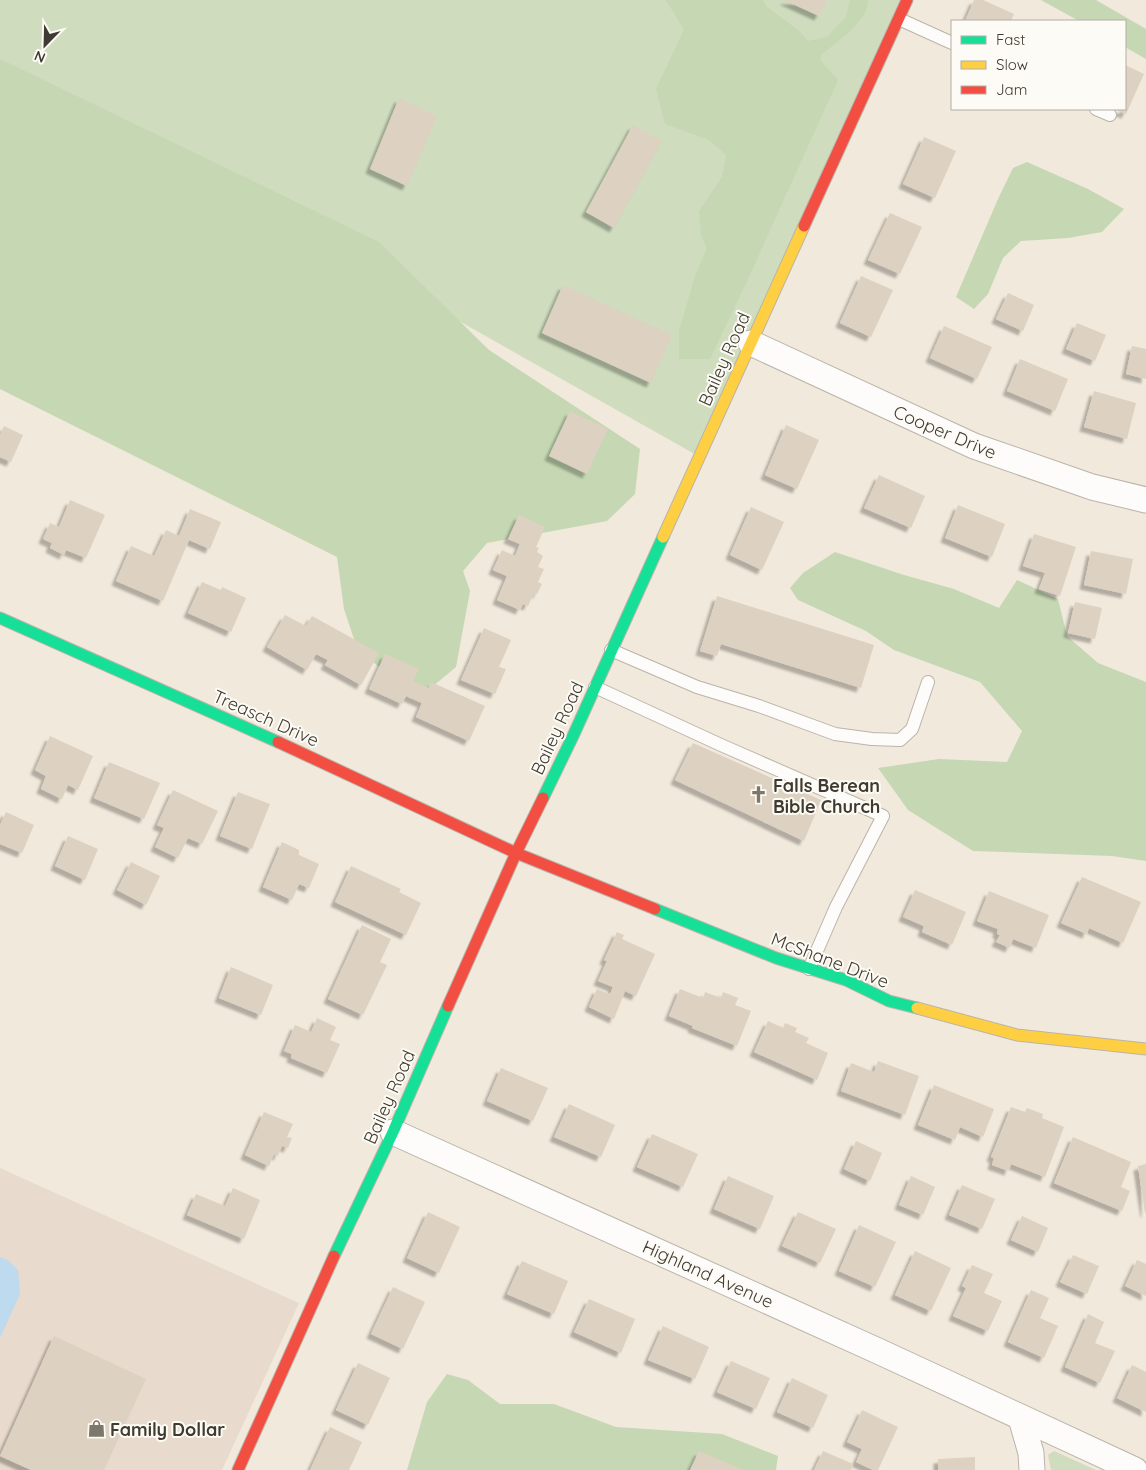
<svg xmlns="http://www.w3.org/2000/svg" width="1146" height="1470" viewBox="0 0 1146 1470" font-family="Quicksand,sans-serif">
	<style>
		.commercial { fill: #e8dacc }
		.green { fill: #cfdcbe }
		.forest { fill: #c5d7b3 }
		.water { fill: #bddaee }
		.building { fill: #ddd1c1; filter: url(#shadow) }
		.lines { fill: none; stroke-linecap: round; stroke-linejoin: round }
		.lane-casing { stroke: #bab4a9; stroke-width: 14 }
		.street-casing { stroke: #bab4a9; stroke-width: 27 }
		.fast-casing { stroke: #bab4a9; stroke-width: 13 }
		.slow-casing { stroke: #bab4a9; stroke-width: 13 }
		.jam-casing { stroke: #bab4a9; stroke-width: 13 }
		.lane { stroke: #fdfcfa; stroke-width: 12 }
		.street { stroke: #fdfcfa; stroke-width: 25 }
		.fast { stroke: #16e098; stroke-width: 11 }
		.slow { stroke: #ffcf43; stroke-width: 11 }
		.jam { stroke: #f24e42; stroke-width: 11 }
		.labels { text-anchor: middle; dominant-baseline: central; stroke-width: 4; stroke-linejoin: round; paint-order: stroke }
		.street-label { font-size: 18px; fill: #403b31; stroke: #fdfbf5 }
		.poi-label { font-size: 18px; font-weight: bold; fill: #403b31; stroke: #fdfbf5; text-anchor: start }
	</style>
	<defs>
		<filter id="shadow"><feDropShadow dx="-4.5" dy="4.5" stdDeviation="1" flood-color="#0004"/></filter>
	</defs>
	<rect width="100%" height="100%" fill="#f1e9db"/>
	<!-- commercial -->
	<polygon class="commercial" points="0,1168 299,1303 222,1470 0,1470"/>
	<!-- green -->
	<g class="green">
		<polygon points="0,0 908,0 700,457 0,62"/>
		<polygon points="1054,1451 1096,1470 1051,1470 1048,1455"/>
	</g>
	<!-- forest -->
	<g class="forest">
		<path d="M666,0H763L766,6L799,31L808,41L827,37L846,17L850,0H868C869,21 835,43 821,55L820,60L838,80L748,279L710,359H679V331L695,276L707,248L701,236L699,211L722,177L726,155L709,140L665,124L656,89L684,30Z"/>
		<polygon points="1041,0 1096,0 1146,29 1146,59 1125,47 1125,21 1079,21"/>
		<polygon points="0,59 379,242 489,350 640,449 635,494 607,521 487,543 463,571 470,591 456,667 427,691 401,683 358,651 344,609 337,557 0,389"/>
		<polygon points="1027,162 1088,189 1124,209 1102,232 1068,238 1021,241 1003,258 988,294 974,309 956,297 998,199 1013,168"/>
		<polygon points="835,552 904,575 954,589 999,608 1017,580 1058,599 1067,636 1098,663 1146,682 1146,861 1112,856 973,851 908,810 878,768 939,759 1007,762 1022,731 980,682 894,650 866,631 798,600 790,588 803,573"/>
		<polygon points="447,1374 468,1380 500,1404 554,1404 616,1427 722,1434 778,1456 776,1470 407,1470 427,1402"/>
	</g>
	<!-- water -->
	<polygon class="water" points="0,1257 8,1260 18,1270 20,1294 0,1338"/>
	<!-- building -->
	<g class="building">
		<polygon points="784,0 827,0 819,16"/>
		<polygon points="974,0 983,0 1014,14 1011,21 965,21"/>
		<polygon points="1125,65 1144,74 1126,114 1114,109 1125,109"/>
		<polygon points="399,98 437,116 407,186 370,169"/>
		<polygon points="633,125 662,141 614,228 586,212"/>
		<polygon points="924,137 956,151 935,198 903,184"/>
		<polygon points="890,213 922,227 900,274 868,260"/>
		<polygon points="861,276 893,290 871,337 840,323"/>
		<polygon points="563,285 672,335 651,383 542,333"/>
		<polygon points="1008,293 1034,305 1023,331 996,319"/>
		<polygon points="1077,323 1106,335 1095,361 1066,349"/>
		<polygon points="944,326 992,347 977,379 930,358"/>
		<polygon points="1132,346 1146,349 1146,379 1126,374"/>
		<polygon points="1020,359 1068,379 1055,411 1007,391"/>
		<polygon points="1094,391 1136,403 1127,439 1084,427"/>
		<polygon points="570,411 608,429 587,474 549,456"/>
		<polygon points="786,425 819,440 797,489 765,475"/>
		<polygon points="4,426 23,435 11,462 0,457 0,435"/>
		<polygon points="879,475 925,496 911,528 864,508"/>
		<polygon points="70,500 105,515 86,558 66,550 64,555 50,548 52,543 43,539 50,523 59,527"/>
		<polygon points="958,505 1005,524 992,557 945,538"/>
		<polygon points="751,507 784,522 762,570 730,555"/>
		<polygon points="190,509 221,522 210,549 189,540 163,601 116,581 131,546 154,556 166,530 179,536"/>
		<polygon points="519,515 545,527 536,547 539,548 537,552 543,556 538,567 544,569 538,582 542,584 537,594 534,593 528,606 523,604 520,610 497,600 507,576 493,570 502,550 515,556 520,544 508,539"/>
		<polygon points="1034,534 1076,547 1060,596 1039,589 1045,573 1023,566"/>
		<polygon points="1091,551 1133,559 1126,594 1084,585"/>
		<polygon points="202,582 221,590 222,587 246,598 231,632 188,613"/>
		<polygon points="717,596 874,645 861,688 721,644 717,656 700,651"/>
		<polygon points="1075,602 1102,608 1095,639 1068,633"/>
		<polygon points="285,615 306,626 312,616 379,653 361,685 325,665 328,660 316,654 307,670 267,647"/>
		<polygon points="484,628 511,640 499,667 506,669 495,694 461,680"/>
		<polygon points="385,654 419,669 413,681 429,688 431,682 485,706 469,741 416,717 422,703 406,696 402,704 369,689"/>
		<polygon points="50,736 93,756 78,790 68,785 62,799 41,789 46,776 35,770"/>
		<polygon points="693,743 821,800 804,841 675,780"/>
		<polygon points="109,762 160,783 144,819 94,798"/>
		<polygon points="173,790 218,811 202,844 188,838 178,858 155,847 164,828 157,825"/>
		<polygon points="238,792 270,804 252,849 220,836"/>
		<polygon points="6,812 34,825 22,853 0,844 0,825"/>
		<polygon points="68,836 98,849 85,880 55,866"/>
		<polygon points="282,842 299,850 299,855 319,864 309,888 299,884 292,900 263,887"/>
		<polygon points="131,862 160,876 146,905 117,890"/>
		<polygon points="351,866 401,889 399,892 421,903 406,935 335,902"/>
		<polygon points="1082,877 1141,902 1123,943 1089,928 1087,934 1061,923"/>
		<polygon points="915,890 966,912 952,945 922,932 924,926 903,917"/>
		<polygon points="989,891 1049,915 1036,948 1013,939 1010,948 996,942 1000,935 997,934 998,929 977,921"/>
		<polygon points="362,925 391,939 380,962 387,965 363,1015 328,999"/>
		<polygon points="617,932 624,935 622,939 655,954 636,996 625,991 614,1019 589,1007 597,989 610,994 613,987 598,981 607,961 604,960"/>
		<polygon points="231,967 273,985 261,1015 219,998"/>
		<polygon points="680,989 703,998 705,992 721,998 723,992 738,998 735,1005 751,1011 737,1046 692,1028 693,1026 669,1016"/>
		<polygon points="317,1018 336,1027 330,1040 340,1044 327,1073 291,1058 292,1054 284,1051 295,1025 311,1032"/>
		<polygon points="768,1021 783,1028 785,1023 797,1028 795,1032 809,1038 806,1043 828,1053 817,1080 754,1052"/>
		<polygon points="878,1061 919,1076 905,1115 841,1091 851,1063 874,1072"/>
		<polygon points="501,1068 548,1088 533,1121 487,1101"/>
		<polygon points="934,1085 994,1109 983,1137 960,1127 955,1140 918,1125"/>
		<polygon points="569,1104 615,1125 601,1157 554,1137"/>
		<polygon points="1011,1107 1025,1112 1027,1108 1043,1114 1042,1118 1064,1127 1045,1177 1011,1164 1009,1171 992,1165 994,1158 991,1157"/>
		<polygon points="264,1112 293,1124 287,1137 292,1138 288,1148 282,1146 278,1156 274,1154 269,1166 245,1155"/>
		<polygon points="652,1134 698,1154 683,1187 637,1167"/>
		<polygon points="1073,1137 1131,1162 1121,1187 1130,1191 1122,1211 1054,1183"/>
		<polygon points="856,1141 882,1153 870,1181 844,1169"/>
		<polygon points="1146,1164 1146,1212 1145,1213 1138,1166"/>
		<polygon points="728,1176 774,1196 760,1229 714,1209"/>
		<polygon points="911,1176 935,1187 923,1215 899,1205"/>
		<polygon points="962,1185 995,1199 982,1229 949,1215"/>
		<polygon points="233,1188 260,1200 244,1239 187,1215 196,1194 225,1206"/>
		<polygon points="428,1212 460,1227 439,1273 407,1258"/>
		<polygon points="798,1212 836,1229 820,1263 782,1246"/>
		<polygon points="1022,1216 1048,1228 1038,1252 1011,1240"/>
		<polygon points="859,1225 896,1242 875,1287 839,1271"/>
		<polygon points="915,1251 951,1268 931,1311 895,1295"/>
		<polygon points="1073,1255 1099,1266 1087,1294 1060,1282"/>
		<polygon points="1137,1260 1146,1264 1146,1296 1125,1286"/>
		<polygon points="522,1261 568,1281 554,1314 507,1294"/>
		<polygon points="972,1265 993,1274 984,1293 1002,1301 988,1331 953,1316 966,1288 962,1286"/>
		<polygon points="393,1287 425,1302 403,1349 371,1334"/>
		<polygon points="1031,1290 1049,1298 1040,1318 1058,1326 1044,1358 1008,1342"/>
		<polygon points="589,1299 635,1319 621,1353 574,1332"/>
		<polygon points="1088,1314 1104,1322 1095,1343 1115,1351 1100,1383 1065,1367"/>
		<polygon points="663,1326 709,1347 695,1379 648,1360"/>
		<polygon points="54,1336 146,1379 104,1470 31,1470 0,1456"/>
		<polygon points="731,1361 770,1378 756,1409 717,1392"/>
		<polygon points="358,1363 390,1378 368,1425 336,1410"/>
		<polygon points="1132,1365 1146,1372 1146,1412 1117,1398"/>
		<polygon points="792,1378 828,1395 813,1428 777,1412"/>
		<polygon points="862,1410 898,1427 878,1470 873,1470 856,1462 862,1449 847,1442"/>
		<polygon points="330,1427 362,1442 349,1470 310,1470"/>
		<polygon points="699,1451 735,1466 743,1470 690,1470"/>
		<polygon points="823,1451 853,1464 851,1470 814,1470"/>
		<polygon points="975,1457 975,1470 938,1470 938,1459"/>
	</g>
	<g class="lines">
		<defs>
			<g id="lane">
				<polyline points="899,19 952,43"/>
				<polyline points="1096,109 1110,115"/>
				<polyline points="611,650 697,687 759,706 835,734 872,739 900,740 912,729 928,682"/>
				<polyline points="595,687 721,745 883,816 836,907 809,969"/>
			</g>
			<g id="street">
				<polyline points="751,343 974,446 1092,487 1146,500"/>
				<polyline points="393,1132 878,1351 1135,1470"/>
				<polyline points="1021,1418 1031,1453 1032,1470"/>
			</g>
			<g id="fast">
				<polyline points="0,618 278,742"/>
				<polyline points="543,798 573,736 663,537"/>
				<polyline points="655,909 776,958 846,980 889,1001 917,1008"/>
				<polyline points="334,1256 393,1132 448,1006"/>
			</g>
			<g id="slow">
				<polyline points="663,537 804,226"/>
				<polyline points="917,1008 1017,1035 1146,1049"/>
			</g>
			<g id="jam">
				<polyline points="804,226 907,0"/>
				<polyline points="278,742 516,853 655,909"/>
				<polyline points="448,1006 516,853 543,798"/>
				<polyline points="238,1470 334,1256"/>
			</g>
		</defs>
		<!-- lane casing -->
		<use href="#lane" class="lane-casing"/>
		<!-- street casing -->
		<use href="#street" class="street-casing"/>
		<!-- fast casing -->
		<use href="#fast" class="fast-casing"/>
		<!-- slow casing -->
		<use href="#slow" class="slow-casing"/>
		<!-- jam casing -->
		<use href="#jam" class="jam-casing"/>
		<!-- lane -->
		<use href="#lane" class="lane"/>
		<!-- street -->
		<use href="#street" class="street"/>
		<!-- fast -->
		<use href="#fast" class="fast"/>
		<!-- slow -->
		<use href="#slow" class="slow"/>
		<!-- jam -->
		<use href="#jam" class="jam"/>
	</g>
	<!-- icons -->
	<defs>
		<symbol id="church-bare" viewBox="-9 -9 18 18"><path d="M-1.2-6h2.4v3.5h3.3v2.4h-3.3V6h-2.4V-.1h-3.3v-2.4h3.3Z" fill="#7e786c" stroke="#fdfbf5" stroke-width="2.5" paint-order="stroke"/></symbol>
		<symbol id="shop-bare" viewBox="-9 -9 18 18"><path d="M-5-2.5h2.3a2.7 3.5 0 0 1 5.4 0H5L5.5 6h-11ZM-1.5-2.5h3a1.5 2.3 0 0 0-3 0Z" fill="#7e786c" stroke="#fdfbf5" stroke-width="2.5" paint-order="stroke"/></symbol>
	</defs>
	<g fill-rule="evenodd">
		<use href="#church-bare" x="746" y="782" width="25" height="25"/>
		<use href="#shop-bare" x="84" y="1416" width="25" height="25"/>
	</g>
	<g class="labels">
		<!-- street labels -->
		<g class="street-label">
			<text transform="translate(724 359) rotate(-66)">Bailey Road</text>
			<text transform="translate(945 432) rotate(23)">Cooper Drive</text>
			<text transform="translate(266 718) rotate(24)">Treasch Drive</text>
			<text transform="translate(557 728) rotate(-65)">Bailey Road</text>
			<text transform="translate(830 960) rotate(21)">McShane Drive</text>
			<text transform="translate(389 1097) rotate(-66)">Bailey Road</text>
			<text transform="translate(708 1274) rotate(24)">Highland Avenue</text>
		</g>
		<!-- poi labels -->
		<g class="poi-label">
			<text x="773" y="785">Falls Berean<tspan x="773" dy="21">Bible Church</tspan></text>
			<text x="110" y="1429">Family Dollar</text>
		</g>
	</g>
	<!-- legend -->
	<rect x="951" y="20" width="175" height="90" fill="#fdfbf5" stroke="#b1aea7"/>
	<rect x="961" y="36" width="25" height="8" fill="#16e098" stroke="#b1aea7"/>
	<text x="996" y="45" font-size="15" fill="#403b31">Fast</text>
	<rect x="961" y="61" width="25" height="8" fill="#ffcf43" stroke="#b1aea7"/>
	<text x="996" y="70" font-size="15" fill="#403b31">Slow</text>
	<rect x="961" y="86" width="25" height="8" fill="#f24e42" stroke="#b1aea7"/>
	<text x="996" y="95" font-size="15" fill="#403b31">Jam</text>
	<!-- north arrow -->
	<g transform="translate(45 45) rotate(203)" stroke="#fdfbf5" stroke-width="4" paint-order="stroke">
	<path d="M0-4L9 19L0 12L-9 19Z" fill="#403b31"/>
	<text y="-8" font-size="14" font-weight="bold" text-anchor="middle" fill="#403b31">N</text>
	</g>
</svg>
